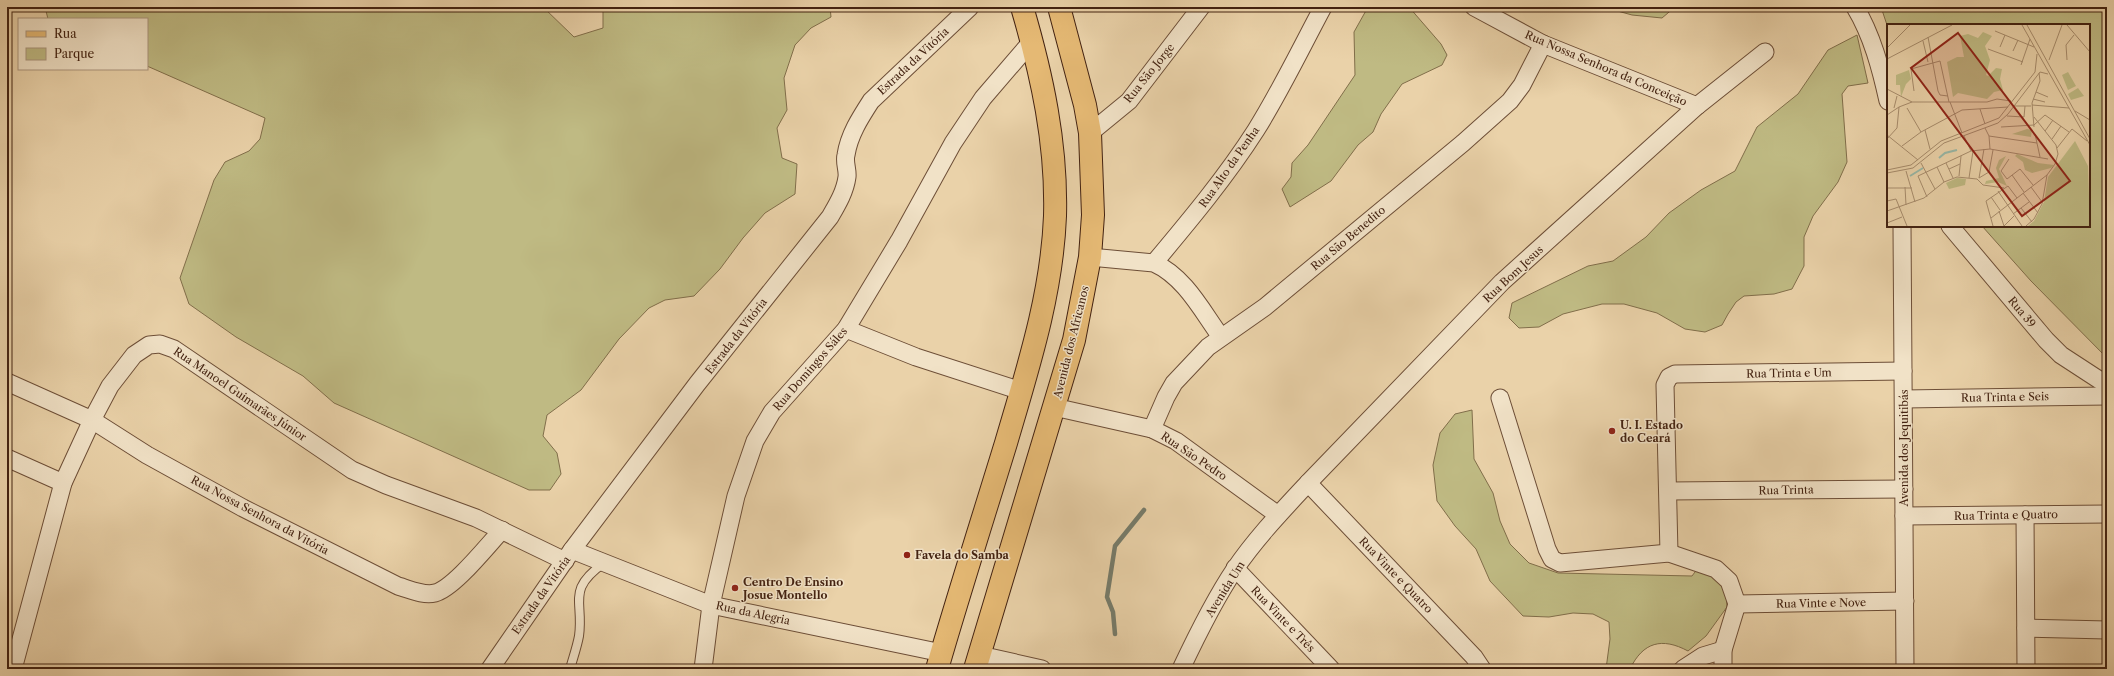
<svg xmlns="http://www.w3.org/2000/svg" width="2114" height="676" viewBox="0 0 2114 676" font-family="'Libre Caslon Text',serif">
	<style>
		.green { fill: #bfba83; stroke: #816e4a }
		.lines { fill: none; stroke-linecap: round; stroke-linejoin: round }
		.stream { stroke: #767c6b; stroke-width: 4.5 }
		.lane-casing { stroke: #6d4e37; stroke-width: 10 }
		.street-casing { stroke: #6d4e37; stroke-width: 19 }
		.primary-casing { stroke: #432211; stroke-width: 24 }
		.lane { stroke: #f1e2c7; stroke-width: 8 }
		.street { stroke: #f1e2c7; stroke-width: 17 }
		.primary { stroke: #e5b974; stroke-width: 22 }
		.poi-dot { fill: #8f2418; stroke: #f1e2c7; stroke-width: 1.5 }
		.labels { text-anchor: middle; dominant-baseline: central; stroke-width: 3; stroke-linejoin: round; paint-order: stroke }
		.street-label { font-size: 11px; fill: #432211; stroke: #f1e2c7 }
		.poi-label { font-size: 11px; font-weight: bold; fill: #432211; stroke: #f1e2c7; text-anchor: start }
		.inset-river { fill: none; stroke: #98b8a7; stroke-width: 2 }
		.inset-road { fill: none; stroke: #a78c6c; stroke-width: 1 }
		.view { fill: #8f2418; fill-opacity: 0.15; stroke: #8f2418; stroke-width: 2 }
		.inset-edge { fill: none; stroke: #432211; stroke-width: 2 }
	</style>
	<rect width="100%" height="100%" fill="#ead2a9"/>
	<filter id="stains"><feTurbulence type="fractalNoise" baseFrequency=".005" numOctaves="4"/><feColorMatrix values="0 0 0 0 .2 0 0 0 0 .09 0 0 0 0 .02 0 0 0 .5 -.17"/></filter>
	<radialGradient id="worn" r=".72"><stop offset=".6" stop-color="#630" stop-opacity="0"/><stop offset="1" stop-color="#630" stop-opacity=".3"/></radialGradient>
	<!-- green -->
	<g class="green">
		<polygon points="45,7 543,7 574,37 603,28 603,7 830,7 831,17 811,28 795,45 784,78 787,110 777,128 782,158 797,164 795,194 765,213 743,238 720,269 694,296 665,300 649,308 619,339 581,390 547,415 543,436 557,453 561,474 550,490 529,490 334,403 303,376 236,337 189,304 180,278 214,180 225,162 249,151 260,139 265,118 147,66 147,19 48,19"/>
		<polygon points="1368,7 1409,7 1441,44 1447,55 1442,65 1402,84 1381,114 1373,132 1358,145 1331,181 1290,207 1282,189 1291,177 1292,163 1308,145 1355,75 1354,32"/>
		<polygon points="1603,7 1675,7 1662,18 1632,15"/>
		<polygon points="1881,7 2107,7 2107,358 2031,281 1982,226 2089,226 2089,25 1888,25 1888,28"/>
		<polygon points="1857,35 1868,83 1848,86 1842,94 1847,162 1838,182 1813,216 1804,237 1804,266 1792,289 1774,294 1744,296 1736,302 1728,314 1722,325 1705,332 1685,329 1657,313 1624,304 1602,304 1563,314 1539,327 1519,328 1509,318 1512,303 1588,266 1613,261 1646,237 1669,213 1701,190 1735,171 1757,127 1798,94 1828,50"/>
		<path d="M1472,410L1474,459L1493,493L1500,521L1510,544L1529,563L1558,573L1692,576L1698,568L1713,574L1726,592L1727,607L1706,636L1688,651C1662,637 1643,642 1630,669H1606L1610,639L1609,622L1593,614L1573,613L1549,617L1523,616L1490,581L1476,549L1455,526L1437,501L1433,465L1440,433L1455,414Z"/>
	</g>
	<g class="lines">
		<!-- stream -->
		<polyline class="stream" points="1115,634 1113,612 1107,597 1115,546 1144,510"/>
		<defs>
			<path id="lane" d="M570,669C573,658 577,647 579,636C584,601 566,590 604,563"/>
			<g id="street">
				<polyline points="1474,7 1543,44 1697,106"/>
				<path d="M1855,7C1872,35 1881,69 1888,101"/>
				<polyline points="1090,133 1129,101 1201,7"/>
				<polyline points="1902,226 1905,669"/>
				<polyline points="1950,226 2046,340 2061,355 2107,385"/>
				<path d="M1090,257L1154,263C1185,277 1202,311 1221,337"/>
				<path d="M1154,263C1190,220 1226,177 1256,130C1281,90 1301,48 1323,7"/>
				<polyline points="846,329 916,357 1021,391"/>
				<path d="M7,382L92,420L147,455L243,508L398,586C409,589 423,596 435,593C454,588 487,546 502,530"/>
				<polyline points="1500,398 1547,549 1552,559 1560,563 1669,553 1716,569 1729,581 1737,604 1723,650 1723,669"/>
				<polyline points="1904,399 2107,396"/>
				<polyline points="1054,407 1152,429 1176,441 1278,515"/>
				<polyline points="1152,429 1166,397 1174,383 1208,347 1265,307 1463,143 1510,101 1522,85 1543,44"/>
				<polyline points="7,458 63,483"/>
				<polyline points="1308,483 1474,657 1482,669"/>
				<polyline points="1669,491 1904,489"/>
				<polyline points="2025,515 2026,669"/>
				<polyline points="1904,516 2107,514"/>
				<polyline points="572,550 711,605 942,653"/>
				<polyline points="1669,553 1665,385 1669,377 1675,374 1903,371"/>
				<polyline points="1235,568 1331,669"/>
				<polyline points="1737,604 1905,601"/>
				<polyline points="2026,628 2107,630"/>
				<polyline points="980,655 1042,669"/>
				<polyline points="13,669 63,483 92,420 110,386 134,355 149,345 160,344 174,349 352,470 386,485 476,518 565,561"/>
				<path d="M490,669L572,550L697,384L830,217C837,205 845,192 847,177C848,170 844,162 846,155C849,135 860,118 871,101L970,7"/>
				<polyline points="703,669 711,605 736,496 755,441 772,412 846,329 899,241 953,143 983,98 1032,41"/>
				<path d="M1181,669C1197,635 1214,600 1235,569C1256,538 1283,510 1308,483L1502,282L1697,106L1765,52"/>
				<polyline points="1683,669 1703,656 1723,650"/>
			</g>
			<g id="primary">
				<path d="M937,669C959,593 983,518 1006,443C1028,368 1052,294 1055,216C1057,144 1042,75 1022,7"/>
				<polyline points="975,669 1074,340 1090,257 1093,215 1090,133 1085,105 1059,7"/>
			</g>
		</defs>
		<!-- lane casing -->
		<use href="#lane" class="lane-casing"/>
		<!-- street casing -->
		<use href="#street" class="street-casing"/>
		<!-- primary casing -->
		<use href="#primary" class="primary-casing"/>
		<!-- lane -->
		<use href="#lane" class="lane"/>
		<!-- street -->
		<use href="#street" class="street"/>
		<!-- primary -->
		<use href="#primary" class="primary"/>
	</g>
	<!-- markers -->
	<g class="poi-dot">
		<circle cx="1612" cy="431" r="4"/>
		<circle cx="907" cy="555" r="4"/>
		<circle cx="735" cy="588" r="4"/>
	</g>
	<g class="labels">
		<!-- street labels -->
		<g class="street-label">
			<text transform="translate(913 61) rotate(-43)">Estrada da Vitória</text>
			<text transform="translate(1606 68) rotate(23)">Rua Nossa Senhora da Conceição</text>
			<text transform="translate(1149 73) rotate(-51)">Rua São Jorge</text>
			<text transform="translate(1229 167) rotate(-55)">Rua Alto da Penha</text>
			<text transform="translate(1348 238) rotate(-40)">Rua São Benedito</text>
			<text transform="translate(1513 274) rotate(-43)">Rua Bom Jesus</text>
			<text transform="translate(2022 312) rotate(50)">Rua 39</text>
			<text transform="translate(736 336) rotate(-52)">Estrada da Vitória</text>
			<text transform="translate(1071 342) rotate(-76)">Avenida dos Africanos</text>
			<text transform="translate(810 369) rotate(-49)">Rua Domingos Sáles</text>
			<text transform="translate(1789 373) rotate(-1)">Rua Trinta e Um</text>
			<text transform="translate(240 394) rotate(34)">Rua Manoel Guimarães Júnior</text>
			<text transform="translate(2005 397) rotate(-1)">Rua Trinta e Seis</text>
			<text transform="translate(1904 448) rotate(-90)">Avenida dos Jequitibás</text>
			<text transform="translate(1194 456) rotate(34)">Rua São Pedro</text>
			<text transform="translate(1786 490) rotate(-1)">Rua Trinta</text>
			<text transform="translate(260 515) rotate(28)">Rua Nossa Senhora da Vitória</text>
			<text transform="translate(2006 515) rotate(-1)">Rua Trinta e Quatro</text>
			<text transform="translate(1396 575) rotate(46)">Rua Vinte e Quatro</text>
			<text transform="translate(1225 589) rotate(-58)">Avenida Um</text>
			<text transform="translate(541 595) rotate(-55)">Estrada da Vitória</text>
			<text transform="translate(1821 603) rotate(-1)">Rua Vinte e Nove</text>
			<text transform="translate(753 613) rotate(12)">Rua da Alegria</text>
			<text transform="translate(1283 619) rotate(46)">Rua Vinte e Três</text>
		</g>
		<!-- poi labels -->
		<g class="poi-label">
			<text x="1620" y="425">U. I. Estado<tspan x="1620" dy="13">do Ceará</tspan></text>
			<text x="915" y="555">Favela do Samba</text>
			<text x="743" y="582">Centro De Ensino<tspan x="743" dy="13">Josue Montello</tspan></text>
		</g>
	</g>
	<!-- overview -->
	<g transform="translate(1887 24)">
		<rect width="203" height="203" fill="#ead2a9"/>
		<path d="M96,8L105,12L98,22L103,36L99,51L101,52L109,44L115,45L113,55L116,66L107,68L100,75L71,69L66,73L60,38L70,33H77L73,12L81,10L91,14ZM22,46L24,55L19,60L14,73L13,61H9V51ZM181,48L189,62L181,66L175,51ZM191,64L197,72L184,76L181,70ZM140,105L145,106L144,113L125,110ZM188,117L201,142L203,202H141L147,197L157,178L161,153ZM130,130L151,139L167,141L164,144L145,149L138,146L136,138L128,132ZM119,132L112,145L120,162L111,158L98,160L99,157L112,154L109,144L112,136ZM70,154L79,155L78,161L62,165L59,159Z" fill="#bfba83"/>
		<path class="inset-river" d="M52,134L58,129L70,126M23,152L36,144"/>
		<path class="inset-road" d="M135,1L203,121M140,1L203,115M180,1L203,28M108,7L147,23M41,13L51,67L53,71L61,72M36,17L41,38M113,23L118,11M0,24L23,1M101,25L136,38M126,27L131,16M0,35L65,1M162,36L175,1M180,36L179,21L187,11M134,41L143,15M0,65L25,78H100L110,75L124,77M27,67L24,45L53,37L62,78M149,68L161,73M146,75L158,78M63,78L75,109M145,81L182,84M127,82H144M7,84L10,72M20,84L34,108M93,85L98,100M188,87L203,96M0,91L12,83M120,92L137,93L138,82M114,103L147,101L158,91L182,108M147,103L145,79L153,57L152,49M98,104L102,112L103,125M38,106L43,125M158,107L166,96M148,110L153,133M0,111L31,136M77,112L84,127M102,112L150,119M0,115L10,104L12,83L25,78M165,115L174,102M15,122L34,108L75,86L121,83M170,124L185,105L200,117M34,139L48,165M59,139L66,154M50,143L57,158M62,145L73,140M0,146L24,141L54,117L112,94L148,48L150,30M19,147L28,178M0,149L26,144L57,119L111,99L121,90L153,48L161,50M125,151L137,168M72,152L74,132M82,154L86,127M92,154L102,148L106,126M92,154L97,125M120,155L133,145L146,161M120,155L114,147L122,135M121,162L130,174M18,163L19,181M144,163L155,178M0,164H25M111,167L135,202M136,169L151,189M40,173L31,152L84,127L103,125L161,135M104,173L113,186M0,177L9,175L20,202M134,184L145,198M0,187L37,174L57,158L70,153L90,155L96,161L117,164M112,187L117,202L127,192M126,190L142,178M104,194L160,151L168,140L171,130L169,121L147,93M0,199L15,193M106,202L99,177L121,162M139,202L147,195L155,180L160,151"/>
		<path class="view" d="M71,9L183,157L135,192L24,44Z"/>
		<rect width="203" height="203" class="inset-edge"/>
	</g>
	<!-- margin -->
	<rect width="2114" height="676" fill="none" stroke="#ead2a9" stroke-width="24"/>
	<rect x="8" y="8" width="2098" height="660" fill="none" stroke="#432211" stroke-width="2"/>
	<rect x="12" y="12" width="2090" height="652" fill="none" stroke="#432211"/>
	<!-- legend -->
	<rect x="18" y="18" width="130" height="52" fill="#f1e2c7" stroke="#ab957e"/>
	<rect x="26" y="31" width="20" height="6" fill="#e5b974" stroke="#ab957e"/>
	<text x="54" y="38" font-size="12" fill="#432211">Rua</text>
	<rect x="26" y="48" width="20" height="12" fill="#bfba83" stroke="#ab957e"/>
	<text x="54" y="58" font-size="12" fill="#432211">Parque</text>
	<rect width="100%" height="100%" filter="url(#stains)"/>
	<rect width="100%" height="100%" fill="url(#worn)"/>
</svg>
